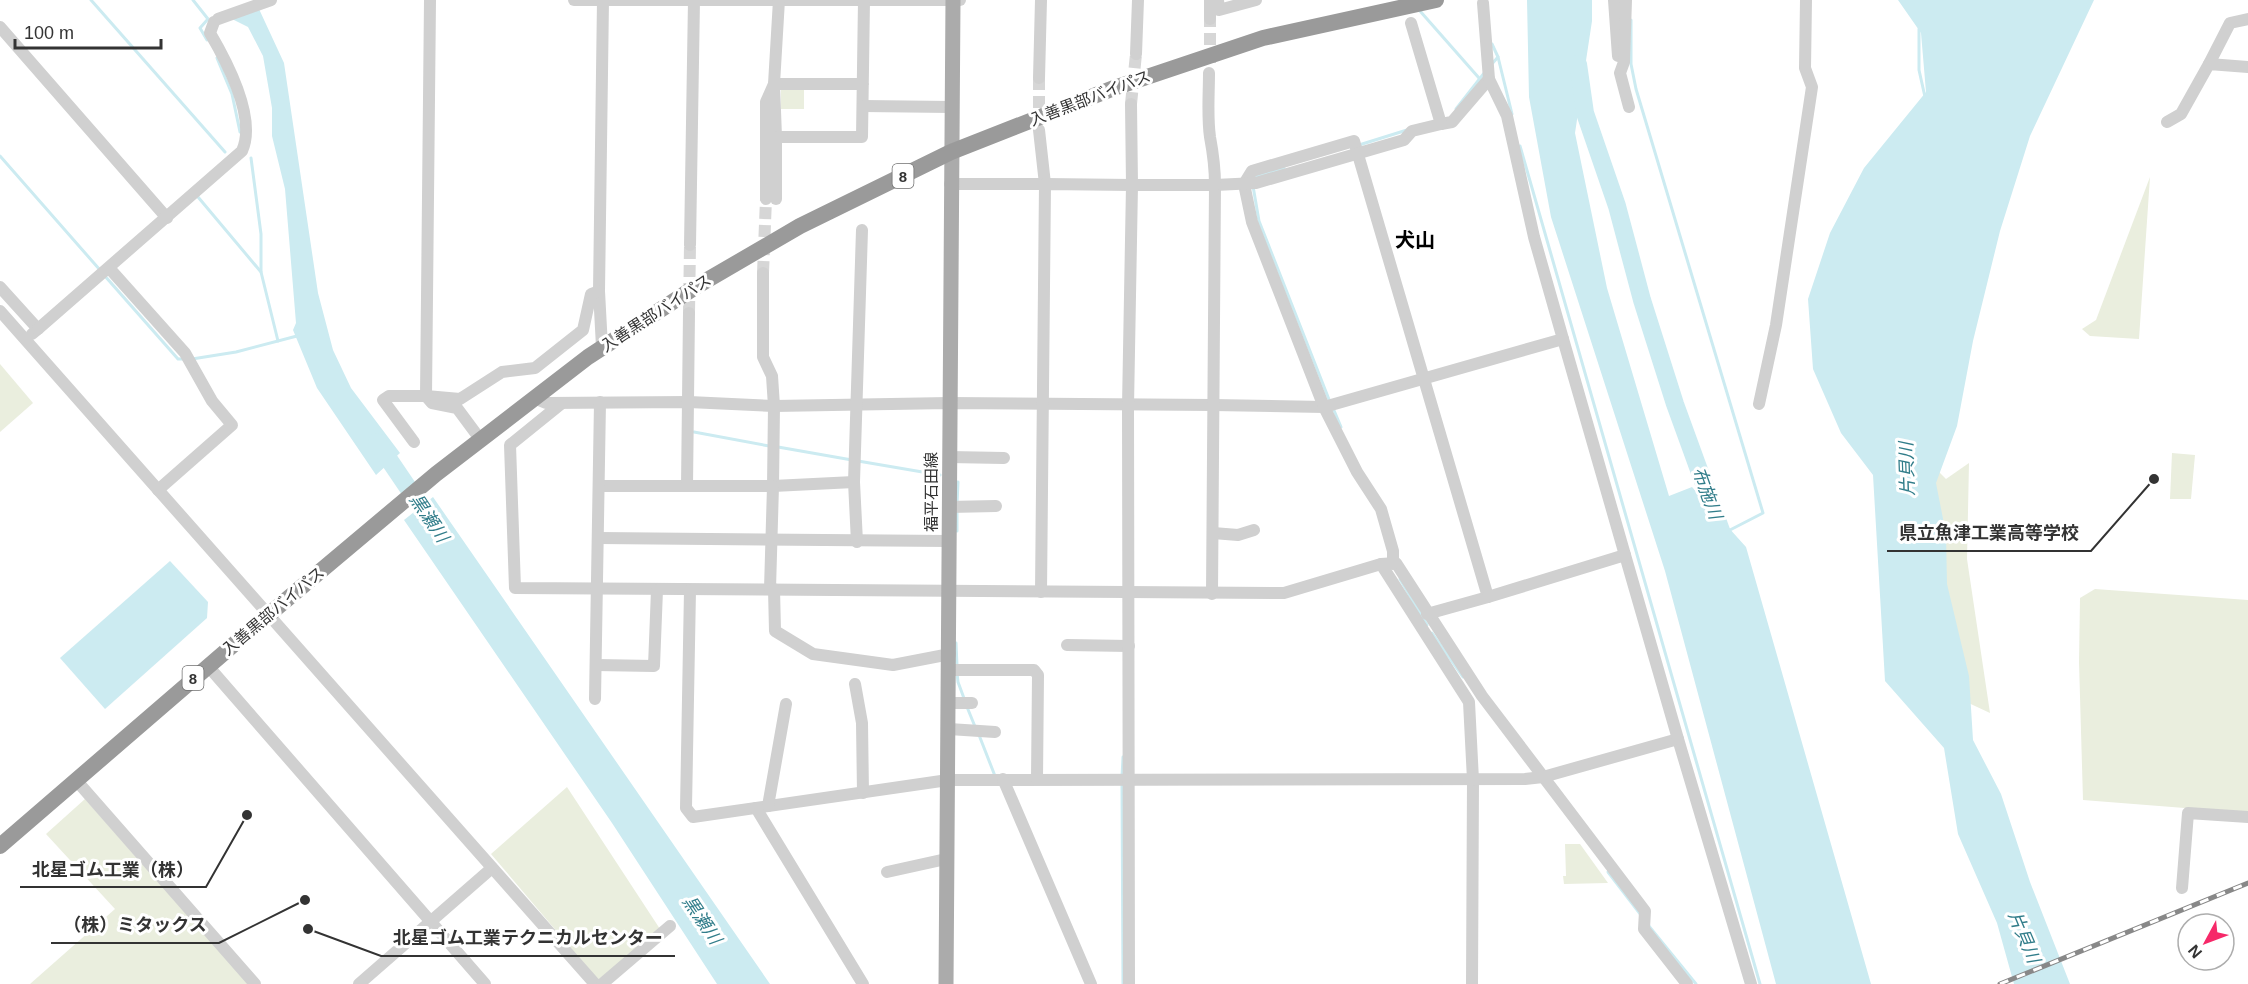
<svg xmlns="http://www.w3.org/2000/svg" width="2248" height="984" viewBox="0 0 2248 984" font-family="Helvetica,'Noto Sans JP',sans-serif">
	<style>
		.green { fill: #eaeede }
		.water { fill: #ccebf1 }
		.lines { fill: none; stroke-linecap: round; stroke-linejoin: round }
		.stream { stroke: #ccebf1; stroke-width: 3 }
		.river { stroke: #ccebf1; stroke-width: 18 }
		.minor-tunnel { stroke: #d6d6d6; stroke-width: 12; stroke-dasharray: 12 6; stroke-linecap: butt }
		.minor { stroke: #d0d0d0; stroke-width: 12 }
		.major { stroke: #ababab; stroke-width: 15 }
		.highway { stroke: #9a9a9a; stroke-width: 16 }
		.rail-casing { stroke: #888; stroke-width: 5 }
		.rail { stroke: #fff; stroke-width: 3; stroke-dasharray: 9; stroke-linecap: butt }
		.labels { text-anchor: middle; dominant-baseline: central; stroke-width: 6; stroke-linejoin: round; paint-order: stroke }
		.shield { fill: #fff; stroke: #707070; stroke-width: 1.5 }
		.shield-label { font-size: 15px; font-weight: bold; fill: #333 }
		.street-label { font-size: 16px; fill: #333; stroke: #fff }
		.water-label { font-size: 18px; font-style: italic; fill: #317d8a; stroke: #fff }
		.quarter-label { font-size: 20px; font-weight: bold; fill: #000; stroke: #fff }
		.leader { fill: none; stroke: #333; stroke-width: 2 }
		.callout-dot { fill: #333; stroke: #fff; stroke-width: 2 }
		.callout-label { font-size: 18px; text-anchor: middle; font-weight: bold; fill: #333; stroke: #fff; stroke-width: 6; stroke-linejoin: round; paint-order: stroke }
	</style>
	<rect width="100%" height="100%" fill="#fff"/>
	<!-- green -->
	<g class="green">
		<polygon points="804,86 804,109 781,109 781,87"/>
		<polygon points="2150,177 2139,339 2090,336 2082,329 2096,320"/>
		<polygon points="0,364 33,403 0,432"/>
		<polygon points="2172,453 2195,455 2191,499 2170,499"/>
		<polygon points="1927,460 1946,479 1969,463 1967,559 1990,713 1945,692"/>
		<polygon points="2095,589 2248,600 2248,813 2083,800 2079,662 2080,598"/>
		<polygon points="567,787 660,929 598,980 491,854"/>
		<polygon points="85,799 248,984 30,984 115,909 46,834"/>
		<polygon points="1565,844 1580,844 1608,883 1564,884 1563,876 1566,876"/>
	</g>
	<!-- water -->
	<g class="water">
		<polygon points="1527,0 1592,0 1592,21 1575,133 1607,288 1669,496 1692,487 1746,547 1871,984 1776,984 1665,571 1551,217 1529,97"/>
		<polygon points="1898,0 2094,0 2030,136 2000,231 1973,341 1957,426 1936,483 1946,534 1947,584 1969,676 1973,740 2001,794 2030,882 2070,984 2014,984 1997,923 1958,834 1944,748 1885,681 1873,475 1841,433 1813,369 1808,299 1830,233 1864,168 1926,92 1921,33"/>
		<polygon points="259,9 284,63 318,293 333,350 351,388 400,453 376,475 317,388 293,330 296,323 285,189 272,136 272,108 263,56 248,27 232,19"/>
		<polygon points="433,497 770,984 717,984 612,823 404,520"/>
		<polygon points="170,561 208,602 207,618 105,709 60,658"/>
	</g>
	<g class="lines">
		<!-- stream -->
		<g class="stream">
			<polyline points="91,0 225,152"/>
			<polyline points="193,0 208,19 200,28 207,40"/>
			<polyline points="1420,11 1479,78"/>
			<polyline points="1631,20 1631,64 1636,89 1763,513 1728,531"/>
			<polyline points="1919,29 1919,70 1925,97"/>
			<polyline points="1492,44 1498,57 1512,114"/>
			<polyline points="217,58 232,94 240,132"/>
			<polyline points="1491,65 1498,57"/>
			<polyline points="1456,109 1485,72"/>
			<polyline points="1359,145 1407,130"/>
			<polyline points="1520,146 1760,984"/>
			<polyline points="0,156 100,270"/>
			<polyline points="251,158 261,234 261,272"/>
			<polyline points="1253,177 1284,168"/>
			<polyline points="1253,186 1259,221 1330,402"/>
			<polyline points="198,197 261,272 278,341"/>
			<polyline points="104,275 178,359 186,359"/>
			<polyline points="192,359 236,352 297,336"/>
			<polyline points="1333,408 1341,427"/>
			<polyline points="694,432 769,446"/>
			<polyline points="778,447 852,460"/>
			<polyline points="858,461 940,475"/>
			<polyline points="957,504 958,482"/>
			<polyline points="957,531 957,511"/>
			<polyline points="1400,579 1427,625"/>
			<polyline points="1432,633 1463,677"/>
			<polyline points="956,643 957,666"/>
			<polyline points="957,673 958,682 965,701"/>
			<polyline points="967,707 976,729"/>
			<polyline points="979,735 995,776"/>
			<polyline points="1122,777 1123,757"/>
			<polyline points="1122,784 1123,984"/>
			<polyline points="1608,872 1641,915"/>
			<polyline points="1648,925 1696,984"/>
		</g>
		<!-- river -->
		<g class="river">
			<polyline points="1578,64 1585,113 1617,206 1642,300 1675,404 1723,536"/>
			<polyline points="377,442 434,526"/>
		</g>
		<!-- minor-tunnel -->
		<g class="minor-tunnel">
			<polyline points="1210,63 1210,19"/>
			<polyline points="1039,78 1039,124"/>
			<polyline points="1131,104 1136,54"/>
			<polyline points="763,273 766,199"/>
			<polyline points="689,313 690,245"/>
		</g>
		<!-- minor -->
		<g class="minor">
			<polyline points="574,0 960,0"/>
			<polyline points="1218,0 1219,10 1256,0"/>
			<polyline points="1614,0 1618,56"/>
			<polyline points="1626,0 1624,62 1620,73 1629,107"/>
			<polyline points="218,19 271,0"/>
			<polyline points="1210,19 1210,0"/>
			<polyline points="0,27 167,218"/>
			<polyline points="1136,54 1138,0"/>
			<polyline points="2209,64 2230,23 2248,19"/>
			<polyline points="1039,78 1041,0"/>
			<polyline points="863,84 774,84 776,137 862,137 864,0"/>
			<polyline points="863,106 951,107"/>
			<polyline points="2167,122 2181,114 2209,64 2248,67"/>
			<polyline points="1441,124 1452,122 1489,79"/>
			<polyline points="950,184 1045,184 1039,130"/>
			<polyline points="766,199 766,102 774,84 779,0"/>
			<polyline points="776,199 776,137"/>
			<polyline points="690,245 694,0"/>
			<polyline points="110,269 185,353 212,401 232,425 158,490"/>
			<polyline points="763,273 763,357 772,376 774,406 773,486 854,482"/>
			<polyline points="0,287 38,329 32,334"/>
			<polyline points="0,311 595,984"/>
			<path d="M38,329L242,151C257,118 227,62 210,33L214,22"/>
			<polyline points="1563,339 1625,555"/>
			<polyline points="602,347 599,291 603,0"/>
			<polyline points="534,398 546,403 689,402 774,406 949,403 1213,405 1324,407 1563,339 1534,237 1507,116 1489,79 1483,3"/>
			<polyline points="562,403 510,445 515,588 1284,593 1381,564 1396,563 1482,696 1645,911 1644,929 1687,984"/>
			<polyline points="1759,404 1776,325 1812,87 1805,68 1806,0"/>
			<polyline points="480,439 457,408 432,403 426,396 460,399 502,372 535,368 583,330 591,294 599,291"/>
			<polyline points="414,442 383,400 389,396 426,396 430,0"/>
			<polyline points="949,457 1004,458"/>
			<polyline points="600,486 773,486 770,589"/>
			<polyline points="687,486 689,313"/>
			<polyline points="949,507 996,506"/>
			<polyline points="1213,533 1238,535 1254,530"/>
			<polyline points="599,538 949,541"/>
			<polyline points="857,542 854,482 862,230"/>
			<polyline points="1381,564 1469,702 1473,780 1472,984"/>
			<polyline points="1393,564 1393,551 1381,509 1357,472 1324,407 1252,222 1244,184 1252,171 1354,141 1488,597 1427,614"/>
			<polyline points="774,589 775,631 813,654 893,665 950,654"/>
			<polyline points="690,590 686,808 693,817 948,780 1525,779 1543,777 1678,739 1751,984"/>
			<polyline points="1041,592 1045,184 1132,185 1131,104"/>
			<polyline points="1212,594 1215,185 1256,183 1404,140 1412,131 1441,124 1411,23"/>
			<polyline points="1488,597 1625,555 1678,739"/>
			<polyline points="1067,645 1129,646"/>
			<polyline points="596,665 654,666 657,590"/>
			<polyline points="208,666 485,984"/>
			<polyline points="950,670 1034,670 1038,675 1037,779"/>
			<polyline points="855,684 862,723 863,793"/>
			<polyline points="595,699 600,402"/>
			<polyline points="949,703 972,703"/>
			<polyline points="949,729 995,732"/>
			<polyline points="1003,779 1091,984"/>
			<polyline points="76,780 255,984"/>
			<polyline points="768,806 786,704"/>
			<polyline points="756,808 863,984"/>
			<polyline points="887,872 946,859"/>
			<polyline points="2182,888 2188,813 2248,817"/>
			<polyline points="359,984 492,868"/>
			<polyline points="602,984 670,926"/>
			<path d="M1129,984L1128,406L1132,185H1215C1215,168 1213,153 1210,137C1207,116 1209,94 1209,73"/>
		</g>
		<!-- major -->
		<polyline class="major" points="946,984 953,0"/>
		<!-- highway -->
		<polyline class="highway" points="0,846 254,627 436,474 588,357 697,286 800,226 951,152 1114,88 1263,38 1436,0"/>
		<defs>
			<polyline id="rail" points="2000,984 2248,883"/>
		</defs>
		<!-- rail casing -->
		<use href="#rail" class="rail-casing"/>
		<!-- rail -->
		<use href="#rail" class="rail"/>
	</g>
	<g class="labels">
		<!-- shield labels -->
		<g class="shield">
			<rect x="892.5" y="164" width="21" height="24" rx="4.5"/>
			<rect x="182.5" y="666" width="21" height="24" rx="4.5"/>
		</g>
		<g class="shield-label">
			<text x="903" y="176">8</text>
			<text x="193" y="678">8</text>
		</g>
		<!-- street labels -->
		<g class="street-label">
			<text transform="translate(1090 98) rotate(-21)">入善黒部バイパス</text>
			<text transform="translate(656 313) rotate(-33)">入善黒部バイパス</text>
			<text transform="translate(931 492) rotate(-90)">福平石田線</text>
			<text transform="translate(273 611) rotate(-40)">入善黒部バイパス</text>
		</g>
		<!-- water labels -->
		<g class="water-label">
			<text transform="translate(1907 469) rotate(-92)">片貝川</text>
			<text transform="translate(1707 493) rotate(70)">布施川</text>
			<text transform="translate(429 518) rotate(56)">黒瀬川</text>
			<text transform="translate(702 920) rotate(56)">黒瀬川</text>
			<text transform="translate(2024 937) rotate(67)">片貝川</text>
		</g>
		<!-- quarter labels -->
		<g class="quarter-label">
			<text x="1415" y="240">犬山</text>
		</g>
	</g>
	<!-- callouts -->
	<path class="leader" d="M2154 479L2091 551H1887M247 815L206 887H20M305 900L219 943H51M308 929L381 956H675"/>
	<g class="callout-dot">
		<circle cx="2154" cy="479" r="6"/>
		<circle cx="247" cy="815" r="6"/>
		<circle cx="305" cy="900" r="6"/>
		<circle cx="308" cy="929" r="6"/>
	</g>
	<g class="callout-label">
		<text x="1989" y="539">県立魚津工業高等学校</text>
		<text x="113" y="876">北星ゴム工業（株）</text>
		<text x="135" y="931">（株）ミタックス</text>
		<text x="528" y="944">北星ゴム工業テクニカルセンター</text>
	</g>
	<!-- north arrow -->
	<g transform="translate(2206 942) rotate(229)"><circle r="28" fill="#ffffff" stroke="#adadad" stroke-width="1.5"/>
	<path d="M0-4.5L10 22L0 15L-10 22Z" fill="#f62969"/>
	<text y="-9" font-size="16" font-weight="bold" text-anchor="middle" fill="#333333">N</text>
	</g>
	<!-- scale -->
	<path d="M15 39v9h146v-9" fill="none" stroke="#333333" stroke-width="3"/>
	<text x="24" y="39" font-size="18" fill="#333333" stroke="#ffffff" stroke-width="4.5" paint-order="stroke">100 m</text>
</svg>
